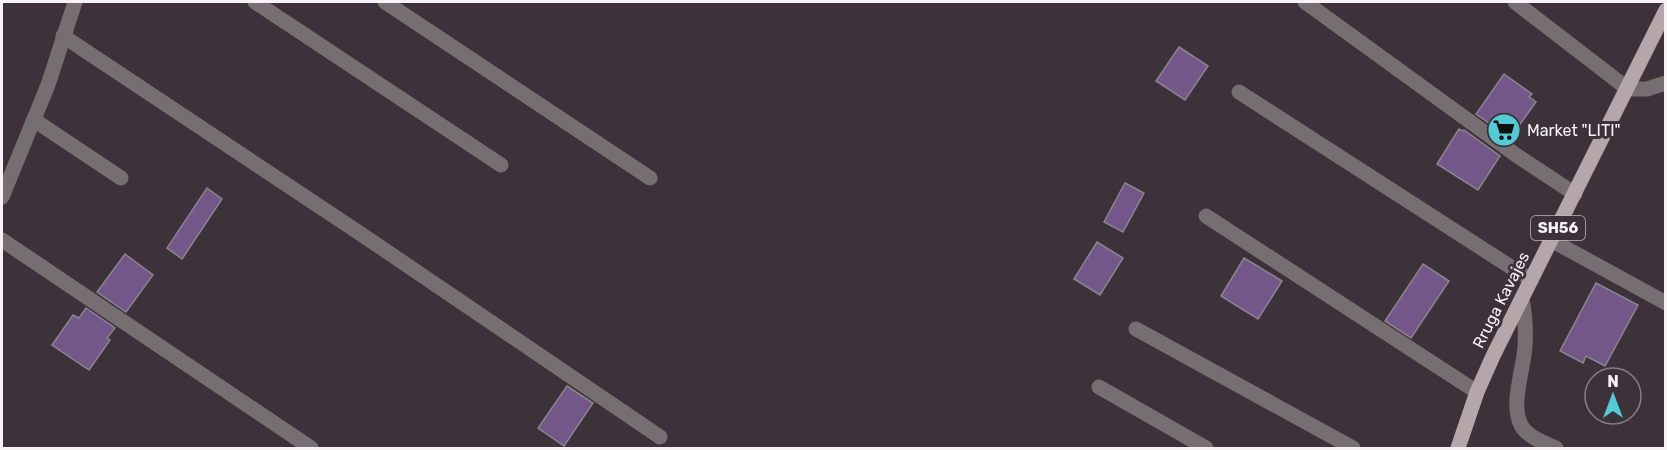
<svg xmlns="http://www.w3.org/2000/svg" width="1667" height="450" viewBox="0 0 1667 450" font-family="Rubik,sans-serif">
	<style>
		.building { fill: #735788; stroke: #8b8490; stroke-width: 1.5 }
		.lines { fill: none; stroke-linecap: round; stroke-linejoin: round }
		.minor { stroke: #766e70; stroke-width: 15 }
		.major { stroke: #b4a6a9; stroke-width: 15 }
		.labels { text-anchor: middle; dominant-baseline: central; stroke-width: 6; stroke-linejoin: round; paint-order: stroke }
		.shield { fill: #3d323a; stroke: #c0b8be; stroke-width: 1.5 }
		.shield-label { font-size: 15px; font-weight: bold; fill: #f8f1f6 }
		.poi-label { font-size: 16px; fill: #f8f1f6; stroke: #3d323a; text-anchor: start }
		.street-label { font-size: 16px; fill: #f8f1f6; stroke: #3d323a }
	</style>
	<rect width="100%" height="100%" fill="#3d323a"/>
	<!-- building -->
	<g class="building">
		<polygon points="1179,47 1208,66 1185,100 1156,81"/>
		<polygon points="1504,74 1532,94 1529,97 1536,102 1510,138 1476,114"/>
		<polygon points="1459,129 1463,131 1464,130 1500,156 1478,190 1437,164"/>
		<polygon points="1125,183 1144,193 1123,232 1104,222"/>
		<polygon points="207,188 222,199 182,259 167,248"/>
		<polygon points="1097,242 1123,258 1100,295 1074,279"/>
		<polygon points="125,254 153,275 126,312 97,292"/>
		<polygon points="1244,258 1282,281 1258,319 1221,296"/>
		<polygon points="1423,264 1449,281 1411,338 1385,321"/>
		<polygon points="1596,283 1638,305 1605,366 1586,356 1583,363 1560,351"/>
		<polygon points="86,308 115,328 107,338 110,340 89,370 52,345 73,315 79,318"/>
		<polygon points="567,386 593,403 564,446 538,428"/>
	</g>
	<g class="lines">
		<!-- minor -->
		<g class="minor">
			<polyline points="255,2 501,165"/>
			<polyline points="385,2 650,178"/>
			<polyline points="1305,2 1516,155 1575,194"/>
			<polyline points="1515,2 1628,89 1647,89 1666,83"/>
			<polyline points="63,36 361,234 660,437"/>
			<polyline points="1239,92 1531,280"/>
			<polyline points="34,120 121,178"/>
			<polyline points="2,197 48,85 75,2"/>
			<polyline points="1206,216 1477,392"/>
			<polyline points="2,240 311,448"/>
			<polyline points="1551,240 1666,303"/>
			<path d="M1522,299C1525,314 1526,330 1525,346C1524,368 1510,404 1521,425C1527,437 1545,443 1556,448"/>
			<polyline points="1136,329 1353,448"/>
			<polyline points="1099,387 1206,448"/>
		</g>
		<!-- major -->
		<polyline class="major" points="1458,448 1477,392 1493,356 1666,10"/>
	</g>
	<!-- icons -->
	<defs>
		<symbol id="supermarket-disc" viewBox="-11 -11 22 22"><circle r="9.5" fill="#51ccd4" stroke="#3d323a"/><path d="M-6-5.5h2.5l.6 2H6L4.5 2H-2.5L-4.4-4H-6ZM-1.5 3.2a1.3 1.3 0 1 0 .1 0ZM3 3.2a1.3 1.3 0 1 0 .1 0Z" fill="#111"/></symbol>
	</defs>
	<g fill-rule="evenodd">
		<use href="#supermarket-disc" x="1485" y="111" width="38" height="38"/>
	</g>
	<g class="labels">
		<!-- shield labels -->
		<rect class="shield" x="1531" y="216" width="54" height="24" rx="4.5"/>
		<g class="shield-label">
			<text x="1558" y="228">SH56</text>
		</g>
		<!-- poi labels -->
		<g class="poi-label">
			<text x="1527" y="130">Market "LITI"</text>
		</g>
		<!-- street labels -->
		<g class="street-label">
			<text transform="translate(1501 300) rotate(-63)">Rruga Kavajes</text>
		</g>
	</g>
	<!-- border -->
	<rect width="1667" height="450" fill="none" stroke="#f8f1f6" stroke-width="6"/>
	<!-- north arrow -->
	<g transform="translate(1613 396)"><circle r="28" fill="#3d323a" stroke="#887e85" stroke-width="1.5"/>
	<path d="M0-4.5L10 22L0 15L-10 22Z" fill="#51ccd4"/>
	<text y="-9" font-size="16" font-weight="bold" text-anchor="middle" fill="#f8f1f6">N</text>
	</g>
</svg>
